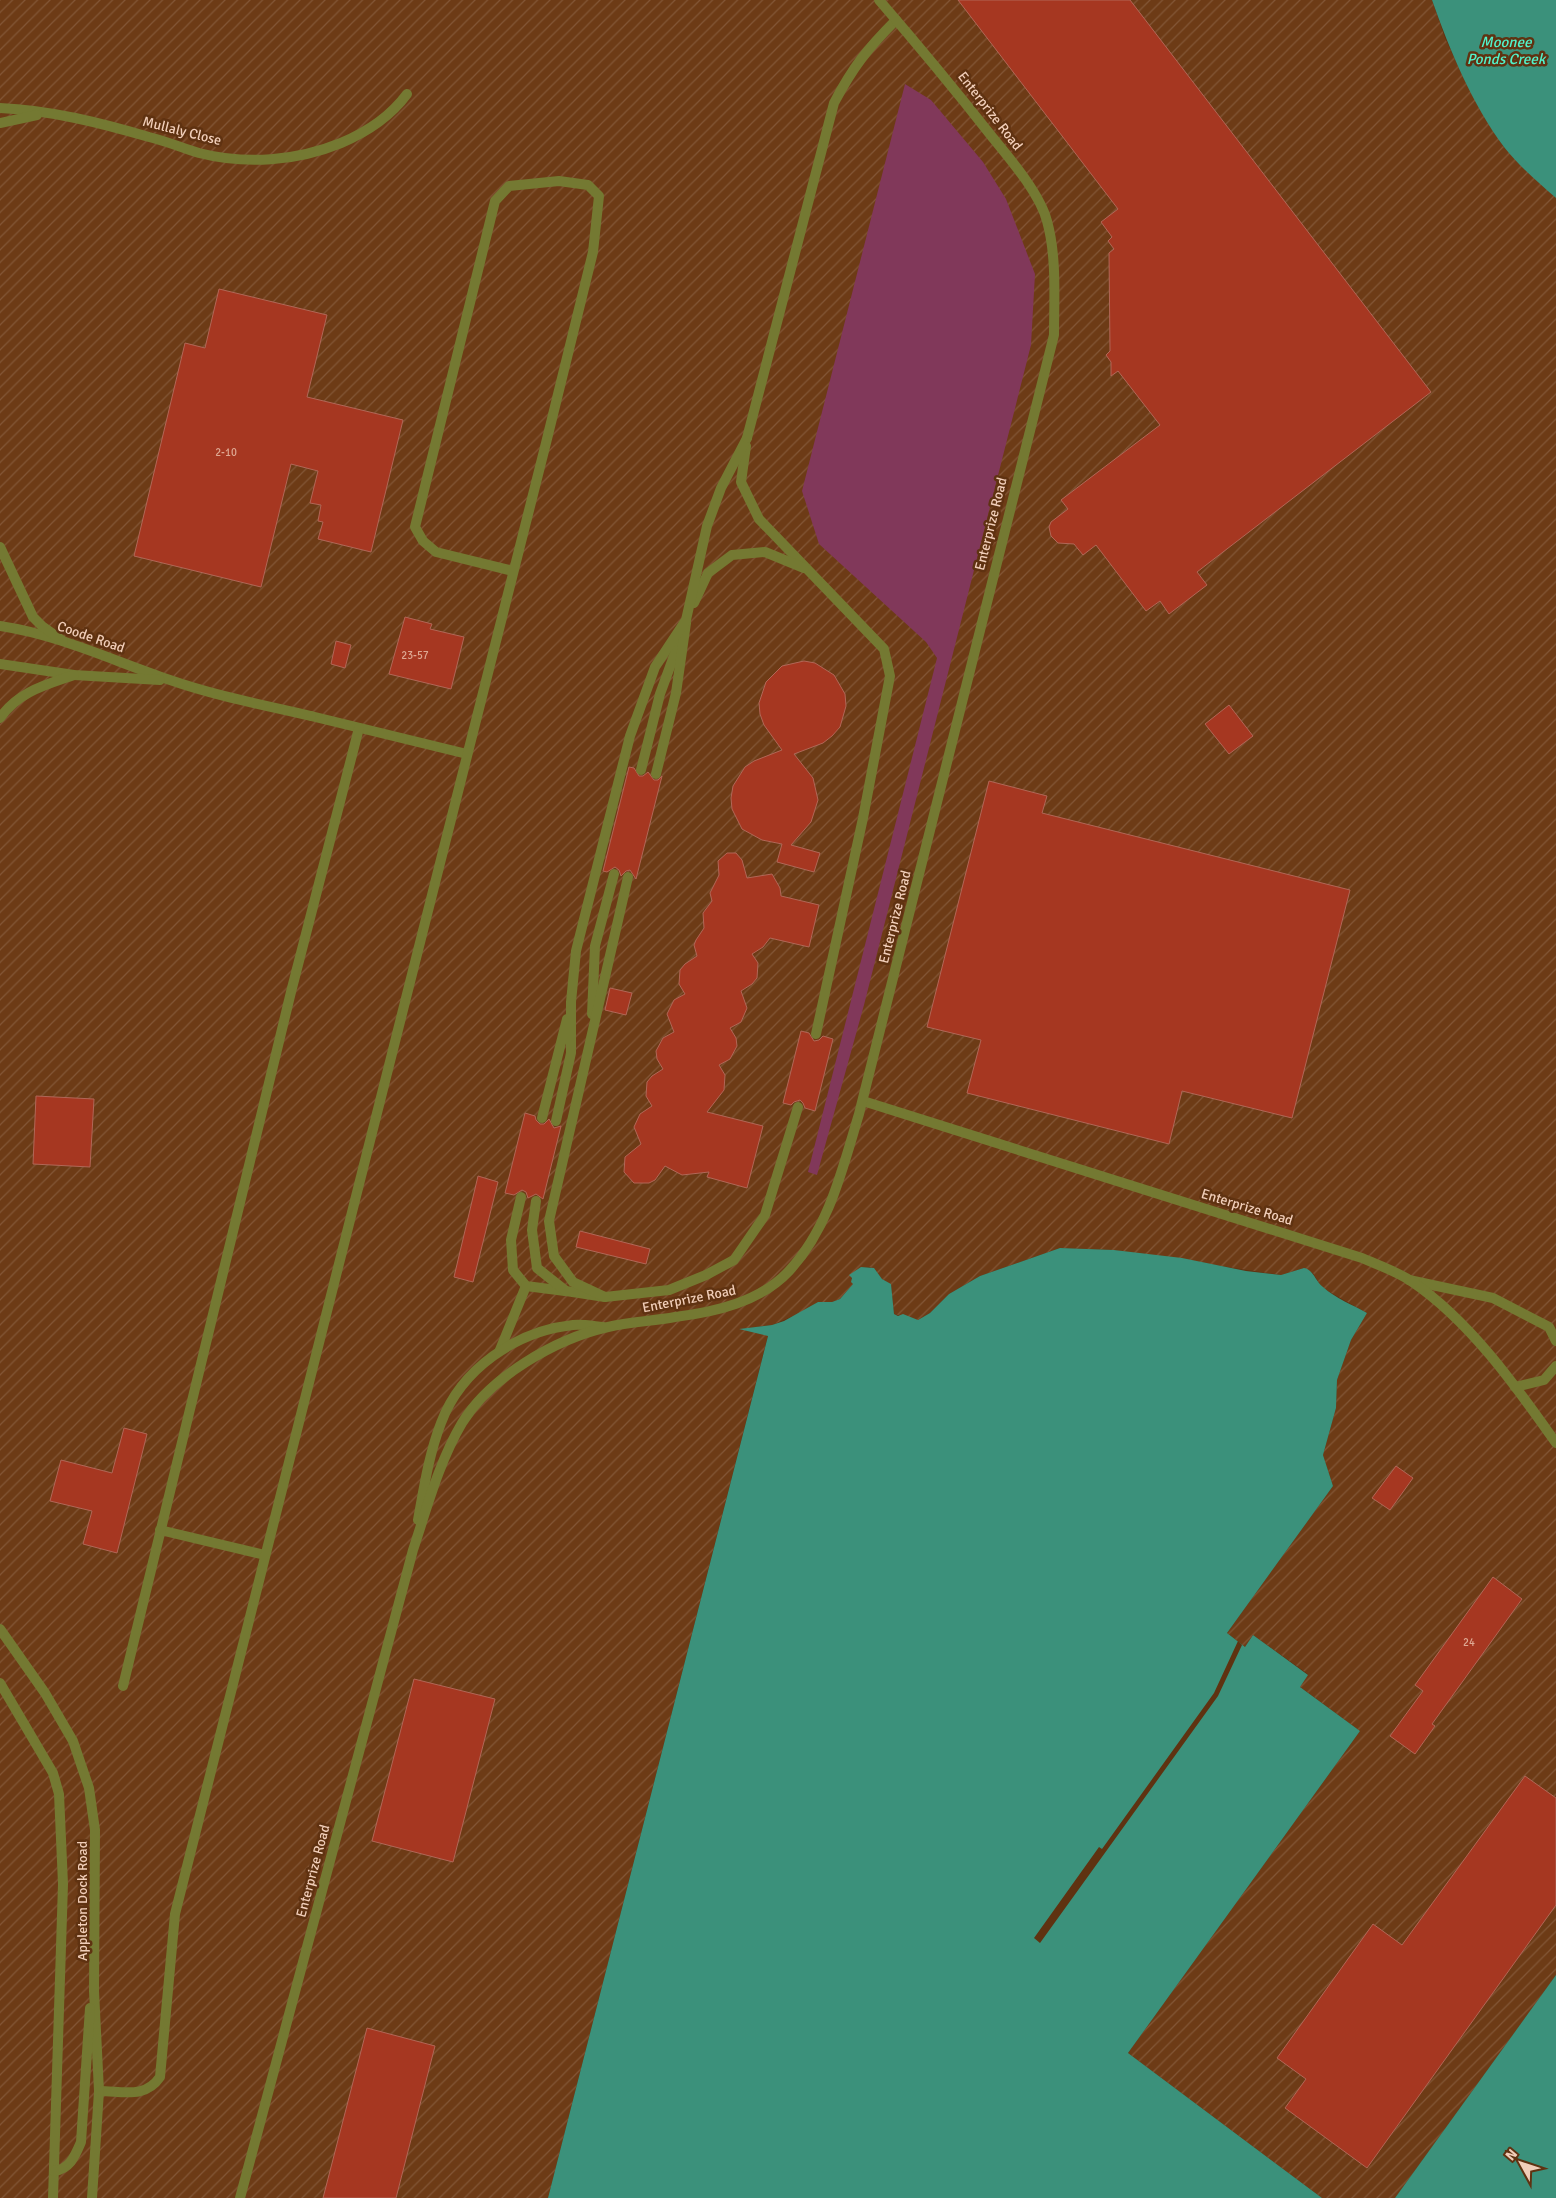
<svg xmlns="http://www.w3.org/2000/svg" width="1556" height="2198" viewBox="0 0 1556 2198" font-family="Signika,sans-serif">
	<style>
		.industrial { fill: url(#industrial-furrows) }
		.grass { fill: #81385a }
		.water { fill: #3b917b }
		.pier { fill: #5f3211 }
		.building { fill: #a63721; stroke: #b16757 }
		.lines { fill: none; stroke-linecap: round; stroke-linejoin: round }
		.service { stroke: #747932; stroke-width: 10 }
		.minor { stroke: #747932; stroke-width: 10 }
		.tertiary { stroke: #747932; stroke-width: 10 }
		.labels { text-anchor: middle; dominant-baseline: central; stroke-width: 5; stroke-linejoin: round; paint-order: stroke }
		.number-label { font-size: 11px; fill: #dea893 }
		.street-label { font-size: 14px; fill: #f1ceb9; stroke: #5f3211 }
		.water-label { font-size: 15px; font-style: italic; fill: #51f2cb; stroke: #5f3211 }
	</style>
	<defs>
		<pattern id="industrial-furrows" width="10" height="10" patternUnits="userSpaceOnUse" patternTransform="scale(1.25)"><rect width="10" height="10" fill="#6d3b16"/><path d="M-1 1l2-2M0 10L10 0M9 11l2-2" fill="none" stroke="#825636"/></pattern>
	</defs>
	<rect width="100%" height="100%" fill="#5f3211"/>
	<!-- industrial -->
	<polygon class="industrial" points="0,0 1432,0 1445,38 1466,83 1503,146 1556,198 1556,1975 1395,2198 1322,2198 1128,2053 1360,1731 1299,1686 1308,1674 1253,1635 1245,1647 1227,1633 1333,1486 1323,1455 1336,1408 1337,1380 1351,1340 1367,1313 1328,1291 1321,1286 1313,1273 1304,1268 1281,1275 1114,1250 1060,1248 980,1276 949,1294 930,1313 918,1320 894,1314 891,1284 882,1279 876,1271 870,1267 861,1267 851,1277 853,1284 840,1299 832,1302 818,1302 800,1313 772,1325 741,1329 768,1335 548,2198 0,2198"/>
	<!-- grass -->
	<polygon class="grass" points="905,84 931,100 983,162 1006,199 1035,274 1031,345 864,1005 817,1175 808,1172 937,658 926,642 819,544 802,491"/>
	<!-- water -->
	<g class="water">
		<path d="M1432,0H1556V198C1538,182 1519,166 1504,147C1472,104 1450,51 1432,0Z"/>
		<path d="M1060,1248L1114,1250L1182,1258L1246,1271L1281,1275L1304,1268C1314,1270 1315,1281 1323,1287C1335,1298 1353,1305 1367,1313L1351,1340L1337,1380L1336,1408L1323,1455L1333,1486L1227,1633L1245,1647L1253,1635L1308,1675L1300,1687L1360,1731L1128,2053L1322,2198H548L768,1336L739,1329L772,1325L784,1321L818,1302H832L840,1299L853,1284L851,1282L852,1278L849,1275L861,1267L874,1268L882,1279L891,1284L894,1314L898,1316L903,1314L918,1320L930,1313L949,1294L980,1276Z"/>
		<polygon points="1556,1975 1556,2198 1395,2198"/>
	</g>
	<!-- pier -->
	<polygon class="pier" points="1238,1641 1242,1645 1218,1696 1040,1943 1034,1938 1099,1847 1102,1849 1214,1693"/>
	<!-- building -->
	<g class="building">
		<polygon points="958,0 1130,0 1431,392 1197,572 1207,585 1169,614 1160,601 1146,611 1096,545 1083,555 1074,544 1058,543 1051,536 1049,527 1051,522 1068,509 1061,500 1160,425 1118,371 1111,376 1111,362 1106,355 1110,351 1109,253 1114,249 1108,241 1112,237 1101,222 1118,209"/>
		<polygon points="219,289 327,315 307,397 403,420 371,552 318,539 323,522 318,521 321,505 310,503 318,471 291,464 261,587 134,556 185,343 205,348"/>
		<polygon points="405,617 432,624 430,629 464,637 451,689 389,674"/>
		<polygon points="336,641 351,645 345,668 331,664"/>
		<polygon points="804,661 815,663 834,675 845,694 846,706 840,727 832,736 823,743 794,754 813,778 818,800 811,822 791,845 820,853 814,872 777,862 782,844 762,840 742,829 732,809 731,798 733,786 745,767 754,761 782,750 764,725 760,714 759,703 766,682 782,666"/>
		<polygon points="1229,705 1253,736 1229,754 1205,724"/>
		<polygon points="629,767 634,768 639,776 643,776 648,772 654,780 658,780 662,776 636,879 630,870 626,871 621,876 619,870 615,867 607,872 603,871"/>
		<polygon points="989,781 1047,796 1042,813 1350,890 1292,1118 1182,1091 1169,1144 967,1093 981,1040 927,1027"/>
		<polygon points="727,853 736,853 742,860 747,878 772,874 780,888 781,896 819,905 809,947 770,938 763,947 752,954 758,963 757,978 752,984 741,991 747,1008 741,1022 730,1028 736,1038 737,1046 730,1059 719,1065 725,1075 724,1090 707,1112 763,1126 747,1188 707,1177 709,1172 682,1175 665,1166 655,1180 649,1183 634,1183 624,1172 625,1157 641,1144 634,1127 640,1114 652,1106 646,1096 647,1082 652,1076 663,1069 657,1059 656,1051 663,1038 674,1032 667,1014 674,1000 685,994 679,984 680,970 685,964 697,956 694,945 696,940 704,928 703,913 712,901 710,893 719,875 718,861"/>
		<polygon points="610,988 632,993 626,1015 605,1010"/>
		<polygon points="801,1031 809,1033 814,1041 819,1040 823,1036 833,1039 815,1111 805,1108 803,1103 800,1100 794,1102 791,1105 783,1103"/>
		<polygon points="36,1096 94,1099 90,1167 33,1164"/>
		<polygon points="525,1113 535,1116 536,1120 540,1124 544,1124 549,1119 554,1128 561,1126 543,1199 536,1194 528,1198 526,1192 522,1190 514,1195 505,1193"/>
		<polygon points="478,1176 498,1182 473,1282 454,1277"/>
		<polygon points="580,1231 650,1249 646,1264 576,1247"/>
		<polygon points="124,1428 147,1434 117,1553 83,1544 92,1511 50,1501 61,1460 112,1473"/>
		<polygon points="1396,1466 1413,1478 1390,1510 1372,1498"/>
		<polygon points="1493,1577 1522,1599 1432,1724 1435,1726 1415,1754 1390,1736 1423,1691 1415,1685"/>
		<polygon points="414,1679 495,1699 453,1862 372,1841"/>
		<polygon points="1525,1776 1556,1798 1556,1905 1367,2168 1285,2108 1306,2079 1277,2058 1373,1924 1402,1945"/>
		<polygon points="367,2028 435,2046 396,2198 323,2198"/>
	</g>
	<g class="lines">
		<!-- service -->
		<g class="service">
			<polyline points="746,446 741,482 759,519 884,649 890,676 863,818 816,1034"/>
			<polyline points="694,603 708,573 732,555 765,552 804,568"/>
			<polyline points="311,716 467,754"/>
			<polyline points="641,770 660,694 679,642"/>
			<polyline points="656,774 676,693 686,623"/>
			<polyline points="592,1014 595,946 614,874"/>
			<polyline points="542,1118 567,1019"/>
			<polyline points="556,1121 571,1053 571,1002 576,951 630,736 655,667 686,620 707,526 721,488 747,438"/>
			<polyline points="521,1197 511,1240 513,1270 526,1286 565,1291"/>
			<polyline points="536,1201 532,1230 537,1268 566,1291 605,1297 669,1290 706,1275 734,1260 765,1215 798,1107"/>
			<polyline points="1409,1280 1493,1298 1549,1327 1556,1341"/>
			<polyline points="605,1297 573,1282 554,1256 549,1221 628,877"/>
			<polyline points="500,1350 526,1286"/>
			<polyline points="1515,1387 1544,1380 1556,1366"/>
			<polyline points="160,1530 265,1555"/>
			<polyline points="123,1686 291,992 359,728"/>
			<path d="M99,2091C123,2091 145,2099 160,2077L175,1914L546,443L593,252L599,196L588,185L559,181L509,186L495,201L415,527L423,541L436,552L513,571"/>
		</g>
		<!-- minor -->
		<g class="minor">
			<path d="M0,108C50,110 101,123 149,137C166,141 182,148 199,153C246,165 297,161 341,143C367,132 390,117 407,94"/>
			<polyline points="0,123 37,115"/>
			<path d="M747,438L834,103C853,67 867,49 896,20"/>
			<path d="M0,626C60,635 113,661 170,680C216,696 264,705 311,716"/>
			<polyline points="0,664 74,675 160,680"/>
			<path d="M863,1101L1362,1258C1378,1265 1396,1271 1411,1281C1469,1320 1516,1386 1556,1443"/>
		</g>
		<!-- tertiary -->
		<g class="tertiary">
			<polyline points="0,547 33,617 42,626 63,641"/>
			<path d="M0,718C18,692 45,685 74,675"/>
			<path d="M418,1520C424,1487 429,1454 441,1423C461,1369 516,1331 573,1325C582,1324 593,1326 603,1327"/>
			<polyline points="0,1629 45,1693 73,1741 89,1788 95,1830 94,1991 99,2091 92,2198"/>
			<polyline points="0,1683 53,1773 59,1794 63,1884 53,2198"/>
			<path d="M54,2171C70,2169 75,2156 81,2142L90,2008"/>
			<path d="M240,2198L413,1550C427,1508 439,1462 462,1423C490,1377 555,1339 608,1327C629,1322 653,1321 675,1317C715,1312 760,1302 789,1271C829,1228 842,1170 859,1114L1054,335C1054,298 1057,257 1047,221C1040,194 1011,160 993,138C956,91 918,45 879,0"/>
		</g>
	</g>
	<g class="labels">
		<!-- number labels -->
		<g class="number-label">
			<text x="226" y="452">2-10</text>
			<text x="415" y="655">23-57</text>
			<text x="1469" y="1642">24</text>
		</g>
		<!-- street labels -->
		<g class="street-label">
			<text transform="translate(990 111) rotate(52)">Enterprize Road</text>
			<text transform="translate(182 131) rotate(14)">Mullaly Close</text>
			<text transform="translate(991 524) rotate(-76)">Enterprize Road</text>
			<text transform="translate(91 637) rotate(19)">Coode Road</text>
			<text transform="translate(895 917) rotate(-76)">Enterprize Road</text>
			<text transform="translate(1247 1207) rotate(17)">Enterprize Road</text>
			<text transform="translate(689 1299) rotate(-11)">Enterprize Road</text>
			<text transform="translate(313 1871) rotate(-75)">Enterprize Road</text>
			<text transform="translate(82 1901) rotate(-90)">Appleton Dock Road</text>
		</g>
		<!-- water labels -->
		<g class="water-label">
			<text x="1506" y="42">Moonee<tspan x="1506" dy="17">Ponds Creek</tspan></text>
		</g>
	</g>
	<!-- north arrow -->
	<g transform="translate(1521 2163) rotate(310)" stroke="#5f3211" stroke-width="4" paint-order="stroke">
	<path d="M0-4L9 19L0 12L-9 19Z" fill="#f1ceb9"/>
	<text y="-8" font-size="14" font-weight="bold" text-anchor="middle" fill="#f1ceb9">N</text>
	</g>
</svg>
